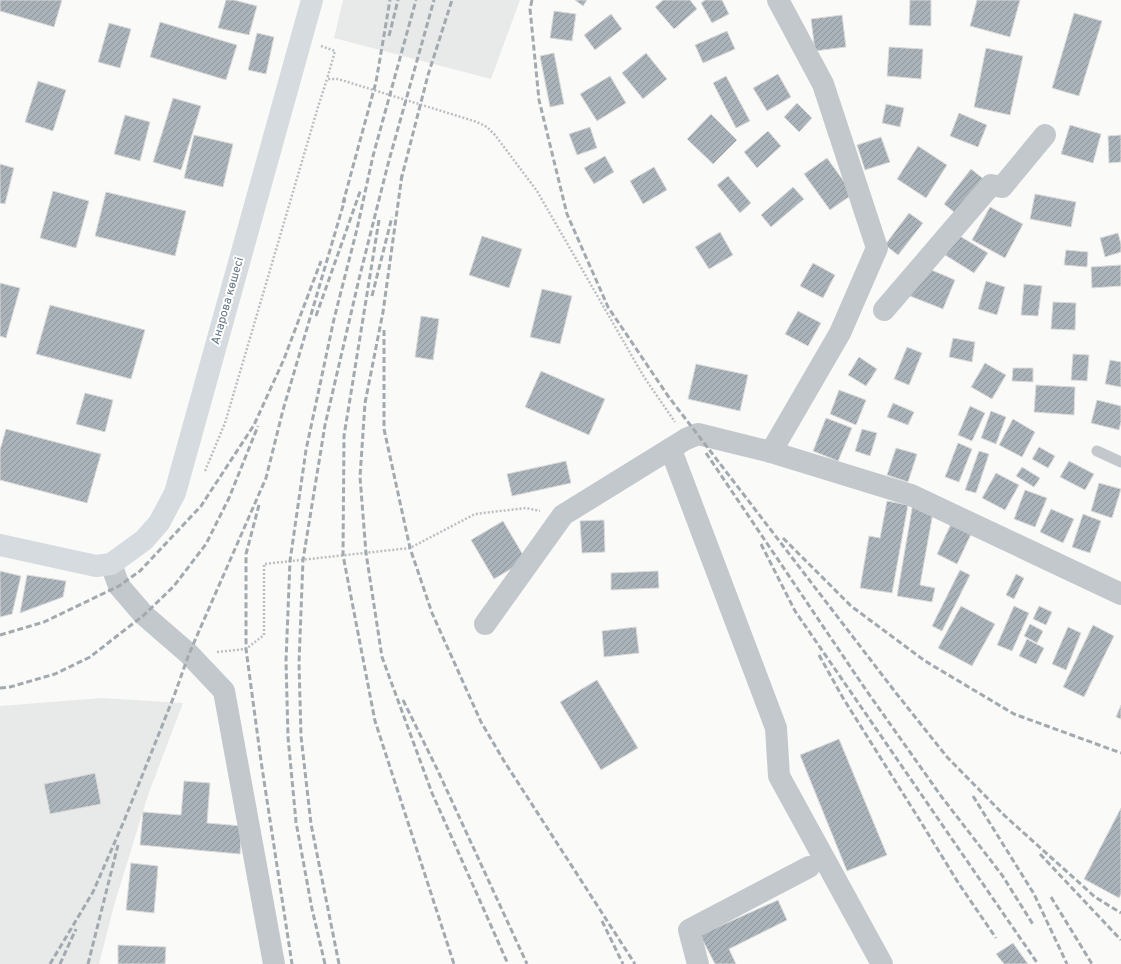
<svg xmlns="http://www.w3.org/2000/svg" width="1121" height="964" viewBox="0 0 1121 964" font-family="Overpass,sans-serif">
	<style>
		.built { fill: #e8e9e9 }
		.building { fill: url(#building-hatch); stroke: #dcdcda }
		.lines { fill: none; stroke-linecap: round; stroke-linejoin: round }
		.path { stroke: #bbbfc2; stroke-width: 2.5; stroke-dasharray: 2 2; stroke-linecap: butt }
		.lane { stroke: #c3c8cc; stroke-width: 11 }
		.street { stroke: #c3c8cc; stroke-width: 22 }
		.secondary { stroke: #d6dbdf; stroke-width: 22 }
		.rail { stroke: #a2aab0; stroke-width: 3; stroke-dasharray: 6 3; stroke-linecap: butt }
		.labels { text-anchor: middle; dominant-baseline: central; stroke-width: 4; stroke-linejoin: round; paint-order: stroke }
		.street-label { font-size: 12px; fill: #657683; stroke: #fff }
	</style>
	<defs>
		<pattern id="building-hatch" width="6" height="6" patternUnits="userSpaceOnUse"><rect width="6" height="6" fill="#aab3b9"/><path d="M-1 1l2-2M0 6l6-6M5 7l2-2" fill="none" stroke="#8e969c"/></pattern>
	</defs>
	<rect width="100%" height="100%" fill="#fafaf8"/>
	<!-- built -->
	<g class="built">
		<polygon points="343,0 520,0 491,79 334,38"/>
		<polygon points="102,698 183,703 148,795 115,902 99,964 0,964 0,706"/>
	</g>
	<!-- building -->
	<g class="building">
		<polygon points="0,0 62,0 54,27 0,11"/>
		<polygon points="226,0 234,0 257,6 249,35 218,28"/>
		<polygon points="575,0 587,0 583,6"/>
		<polygon points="663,0 690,0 697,9 674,29 655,7"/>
		<polygon points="705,0 722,0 729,14 712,23 701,3"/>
		<polygon points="910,0 931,0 931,26 909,25"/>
		<polygon points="977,0 1020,0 1010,37 970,26"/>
		<polygon points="554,11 576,14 572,41 550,38"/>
		<polygon points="1074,13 1102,21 1079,96 1052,88"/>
		<polygon points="611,14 622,29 595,50 584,35"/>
		<polygon points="842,15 846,47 815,51 811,19"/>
		<polygon points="160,22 237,45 226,80 150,57"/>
		<polygon points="109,23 131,29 120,68 98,62"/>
		<polygon points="727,31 735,49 703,63 695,45"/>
		<polygon points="257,33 274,37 266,74 248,70"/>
		<polygon points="889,47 923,49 921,79 887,76"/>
		<polygon points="986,48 1023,56 1010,115 974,107"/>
		<polygon points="554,53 564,104 550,107 540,56"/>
		<polygon points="646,53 667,79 643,99 622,73"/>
		<polygon points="778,74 791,97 767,111 753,88"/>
		<polygon points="610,76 626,103 597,121 580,94"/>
		<polygon points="726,76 750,121 736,128 713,83"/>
		<polygon points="38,81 66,90 53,131 25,122"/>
		<polygon points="173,98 201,106 181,170 153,162"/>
		<polygon points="797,103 812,118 799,132 784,117"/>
		<polygon points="886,104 904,108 900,127 882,123"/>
		<polygon points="959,113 987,125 978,147 950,136"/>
		<polygon points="711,114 737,140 713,164 687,139"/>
		<polygon points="125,115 150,122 140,161 114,154"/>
		<polygon points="1070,125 1101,134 1093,163 1061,154"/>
		<polygon points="590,127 597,148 577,155 569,134"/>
		<polygon points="768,131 781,146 757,168 744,152"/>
		<polygon points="194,135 233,144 223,187 184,178"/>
		<polygon points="1121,135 1121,162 1109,163 1108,136"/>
		<polygon points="881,137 890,162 865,170 857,145"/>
		<polygon points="918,146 947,165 926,198 897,179"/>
		<polygon points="605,156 614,172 594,184 584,168"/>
		<polygon points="827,158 853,194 830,210 804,174"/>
		<polygon points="0,164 14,168 5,204 0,203"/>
		<polygon points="654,167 667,190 643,204 630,181"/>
		<polygon points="971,169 986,181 959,216 944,204"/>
		<polygon points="728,176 751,203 740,213 717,185"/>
		<polygon points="793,187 804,199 771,227 761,215"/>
		<polygon points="53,191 89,201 76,248 40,238"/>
		<polygon points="106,192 186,211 175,256 95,236"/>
		<polygon points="1035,194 1076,202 1071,227 1030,219"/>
		<polygon points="990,207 1023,224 1005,258 972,240"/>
		<polygon points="909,213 923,223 898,255 885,245"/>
		<polygon points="720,232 733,255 709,269 695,247"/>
		<polygon points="1118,233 1121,244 1121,252 1105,257 1100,238"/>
		<polygon points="958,235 988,253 974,273 945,255"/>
		<polygon points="482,236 522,249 509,288 469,275"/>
		<polygon points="1066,250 1088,252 1087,267 1064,265"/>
		<polygon points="813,263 835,275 823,298 800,286"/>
		<polygon points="1121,265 1121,286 1092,288 1091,267"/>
		<polygon points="922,266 955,280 943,309 910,296"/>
		<polygon points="986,281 1005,287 997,315 978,309"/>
		<polygon points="0,283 20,288 6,338 0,336"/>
		<polygon points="1024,284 1042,286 1038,316 1021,315"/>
		<polygon points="542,289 572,296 560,344 530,337"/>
		<polygon points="1053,302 1076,303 1075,330 1051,329"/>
		<polygon points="50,305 145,330 131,379 36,354"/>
		<polygon points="798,311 821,323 808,346 785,334"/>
		<polygon points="421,316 439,319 433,360 415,357"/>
		<polygon points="953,338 975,342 972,362 949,357"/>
		<polygon points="907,347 922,353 909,385 894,379"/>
		<polygon points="1073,354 1089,355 1087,381 1071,380"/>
		<polygon points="859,357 877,369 866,386 848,375"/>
		<polygon points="1110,360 1121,362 1121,387 1105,384"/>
		<polygon points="985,363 1006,375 992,399 971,387"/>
		<polygon points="696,364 748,375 740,411 688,399"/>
		<polygon points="1013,368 1033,368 1033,382 1012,381"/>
		<polygon points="541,371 605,399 589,435 525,407"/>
		<polygon points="1036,385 1075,387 1074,415 1034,412"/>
		<polygon points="839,390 866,400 856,425 830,414"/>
		<polygon points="85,393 113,400 105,432 76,424"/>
		<polygon points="1097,400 1121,406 1121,422 1119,430 1091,423"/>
		<polygon points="893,403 914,412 908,425 887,417"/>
		<polygon points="970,406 985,413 972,441 958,435"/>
		<polygon points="991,411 1006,417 996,444 981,438"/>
		<polygon points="826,418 852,428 838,461 813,451"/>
		<polygon points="1013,419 1035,432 1022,457 999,445"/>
		<polygon points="6,429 101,454 87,503 0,480 0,450"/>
		<polygon points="862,429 877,433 870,456 855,451"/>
		<polygon points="958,443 972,449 959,482 945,477"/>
		<polygon points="1039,447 1055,456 1048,468 1032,459"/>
		<polygon points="896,448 917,454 908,482 887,475"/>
		<polygon points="979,451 989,454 976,493 965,490"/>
		<polygon points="566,461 571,483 512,496 507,474"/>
		<polygon points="1069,461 1094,474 1085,490 1060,477"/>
		<polygon points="1022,467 1040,478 1034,487 1016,476"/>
		<polygon points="996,473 1019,485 1005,510 982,498"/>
		<polygon points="1099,483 1121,489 1112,518 1091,511"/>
		<polygon points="1025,490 1047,498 1035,527 1014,519"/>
		<polygon points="887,501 908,505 892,593 860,588 869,536 880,538"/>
		<polygon points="913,503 934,507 920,585 935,588 932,602 897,596"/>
		<polygon points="1051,509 1074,519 1063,543 1040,532"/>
		<polygon points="1083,514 1101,521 1090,553 1072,547"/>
		<polygon points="604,520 605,552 582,553 580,521"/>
		<polygon points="503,521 526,560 494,579 471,540"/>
		<polygon points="951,524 971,534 957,564 937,554"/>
		<polygon points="960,570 970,575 942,631 932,626"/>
		<polygon points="0,571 21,576 12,614 0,617"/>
		<polygon points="658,571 659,588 611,590 611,573"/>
		<polygon points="1016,574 1024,578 1014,599 1006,595"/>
		<polygon points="27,575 66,581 63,597 20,613"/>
		<polygon points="961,606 995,624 972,666 938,648"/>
		<polygon points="1014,606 1029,613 1012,651 997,645"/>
		<polygon points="1039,606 1052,612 1046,625 1033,619"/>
		<polygon points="1030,624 1043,631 1037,643 1024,636"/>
		<polygon points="1093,625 1114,636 1084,697 1063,687"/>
		<polygon points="636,627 639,653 604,657 602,631"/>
		<polygon points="1068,627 1081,633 1066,670 1052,664"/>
		<polygon points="1027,639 1044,648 1036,664 1019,656"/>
		<polygon points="597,680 638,748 601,770 560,702"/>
		<polygon points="1121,705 1121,719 1116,717"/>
		<polygon points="839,739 887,855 847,871 800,755"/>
		<polygon points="95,773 101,804 50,814 44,784"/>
		<polygon points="184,781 210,783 207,823 242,826 240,854 140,845 143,812 181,815"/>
		<polygon points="1121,808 1121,894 1119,898 1084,879"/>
		<polygon points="131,863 158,866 154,913 126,910"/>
		<polygon points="778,900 787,920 729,949 736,964 715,964 700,935"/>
		<polygon points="1013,943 1028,964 1004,964 996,954"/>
		<polygon points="118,945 166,947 165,964 118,964"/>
	</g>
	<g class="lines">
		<!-- path -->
		<g class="path">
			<polyline points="321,46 335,51 327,79"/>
			<polyline points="205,471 225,423 318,107 327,79 338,79 477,122 487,127 495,135 537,191 644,377 675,422"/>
			<polyline points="217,652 246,649 264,635 264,564 410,548 475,514 526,508 540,511"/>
		</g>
		<!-- lane -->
		<polyline class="lane" points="1097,451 1121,462"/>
		<!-- street -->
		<g class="street">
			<polyline points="884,310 991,185 1002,187 1045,135"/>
			<polyline points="671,450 776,728 779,776 882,964"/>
			<polyline points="771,452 840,333 877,248 823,84 778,0"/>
			<polyline points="111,564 119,586 144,615 189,654 224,691 274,964"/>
			<polyline points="485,624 563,515 686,439 698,434 771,452 911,495 1121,594"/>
			<polyline points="698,964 689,930 809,867"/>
		</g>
		<!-- secondary -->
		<polyline class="secondary" points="0,545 96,566 111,564 144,540 159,523 175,493 312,0"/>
		<!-- rail -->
		<g class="rail">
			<polyline points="532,0 530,9 539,100 567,214 608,307 668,396 896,693 947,757 1005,816 1095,897 1121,913"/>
			<polyline points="389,36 398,0"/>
			<polyline points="402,175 383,312 365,403 360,477 366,553 382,657 432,793 508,964"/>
			<polyline points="401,180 428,75 452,0"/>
			<polyline points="343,203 376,82 390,0"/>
			<polyline points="379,220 344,436 343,555 375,721 454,964"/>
			<polyline points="372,296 392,217"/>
			<polyline points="316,316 361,189"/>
			<polyline points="384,330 384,429 410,548 432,613 481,722 504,761 635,964"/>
			<polyline points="706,453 866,690 941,796 1002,875 1034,926"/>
			<polyline points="259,505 246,554 246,649 261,761 292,964"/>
			<polyline points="783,538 851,606 925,661 1014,714 1121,753"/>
			<polyline points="761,544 795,611 1038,964"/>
			<polyline points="0,635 44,622 119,586 140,571 201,506 254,425 284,359 321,261"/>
			<polyline points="819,655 843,698 919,819 959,884 996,938"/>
			<polyline points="0,688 10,687 55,674 90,657 144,615 174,586 206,544 229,498 258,426"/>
			<polyline points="403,700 438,771 527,964"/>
			<polyline points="973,796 1034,894 1067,964"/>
			<polyline points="1040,854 1121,940"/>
			<polyline points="1051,897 1092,964"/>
			<polyline points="602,921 623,964"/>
			<polyline points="50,964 93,892 124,821 174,696 189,654 266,478 283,410 345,199"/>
			<polyline points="60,964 76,929"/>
			<polyline points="88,964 118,845"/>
			<polyline points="325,964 312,909 296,822 288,737 286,661 290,561 306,450 334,319 357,229 373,156 416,0"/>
			<polyline points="339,964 311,824 301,736 299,663 303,560 325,425 359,279 388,164 434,0"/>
		</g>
	</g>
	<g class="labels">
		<!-- street labels -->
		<g class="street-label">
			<text transform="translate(228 301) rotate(-74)">Анарова көшесі</text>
		</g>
	</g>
</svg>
